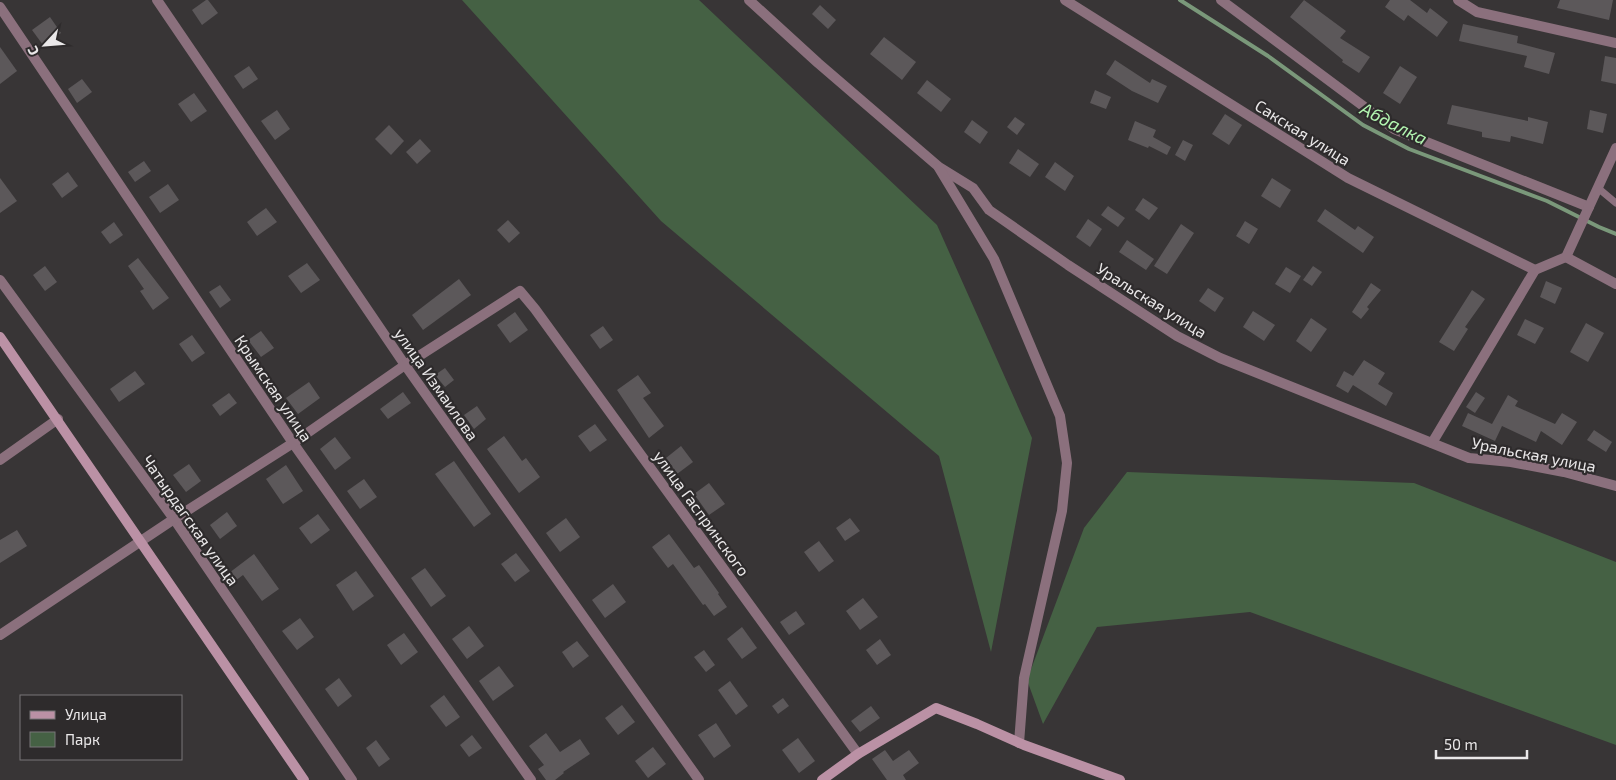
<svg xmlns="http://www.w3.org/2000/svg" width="1616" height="780" viewBox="0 0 1616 780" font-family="'Exo 2',sans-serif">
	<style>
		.green { fill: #456144 }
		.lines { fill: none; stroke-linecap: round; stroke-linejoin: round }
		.stream { stroke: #7a987a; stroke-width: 4 }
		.building { fill: #5c585a }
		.lane { stroke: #8b707d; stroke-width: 7 }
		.street { stroke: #8b707d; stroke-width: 10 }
		.secondary { stroke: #bb91a5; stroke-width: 10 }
		.labels { text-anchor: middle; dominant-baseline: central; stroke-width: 4.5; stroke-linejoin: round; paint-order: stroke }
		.street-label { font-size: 16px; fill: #eae8e9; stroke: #2e2b2c }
		.water-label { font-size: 18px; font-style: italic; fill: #b3f6b1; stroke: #2e2b2c }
	</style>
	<rect width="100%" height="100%" fill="#383536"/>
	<!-- green -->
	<g class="green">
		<polygon points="462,0 699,0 937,225 1032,438 991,652 939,456 661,221"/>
		<polygon points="1127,472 1414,483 1616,562 1616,745 1250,612 1097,627 1043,724 1027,680 1084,528"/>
	</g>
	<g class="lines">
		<!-- stream -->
		<polyline class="stream" points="1180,0 1268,56 1363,125 1409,149 1547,201 1599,227 1616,234"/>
	</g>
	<!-- building -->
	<g class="building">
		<polygon points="206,0 208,0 218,13 202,25 192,10"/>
		<polygon points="1304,0 1346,31 1340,38 1370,57 1359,73 1342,62 1343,60 1290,17"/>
		<polygon points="1390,0 1410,0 1427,13 1430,8 1448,22 1437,37 1408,15 1404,21 1385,7"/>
		<polygon points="1560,0 1613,0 1609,20 1557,8"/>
		<polygon points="820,5 836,20 828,29 812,14"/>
		<polygon points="50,17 61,33 43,45 32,30"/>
		<polygon points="1463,24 1518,36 1517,43 1555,53 1549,74 1524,67 1527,56 1459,41"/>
		<polygon points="884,37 916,62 902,80 870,54"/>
		<polygon points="0,47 17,71 0,84"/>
		<polygon points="1605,56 1616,58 1616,84 1601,81"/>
		<polygon points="1115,60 1150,83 1152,79 1167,86 1158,103 1132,91 1106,74"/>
		<polygon points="249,66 258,79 243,89 234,76"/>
		<polygon points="1400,66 1417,77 1400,104 1383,93"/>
		<polygon points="82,79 92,92 77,103 68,89"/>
		<polygon points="927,80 951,99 941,112 917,93"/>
		<polygon points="1095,90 1111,97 1106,109 1090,103"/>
		<polygon points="194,93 207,111 191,122 178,104"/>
		<polygon points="1452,105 1528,121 1528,117 1548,122 1543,144 1511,136 1510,142 1482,137 1482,132 1447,124"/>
		<polygon points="277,110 290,129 275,140 261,121"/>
		<polygon points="1590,110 1607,114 1603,133 1587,129"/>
		<polygon points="1225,114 1242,125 1229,145 1212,134"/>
		<polygon points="1015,117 1025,124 1017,135 1007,127"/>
		<polygon points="972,120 988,132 980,144 964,132"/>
		<polygon points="1135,121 1156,130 1153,137 1171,147 1167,155 1149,146 1148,148 1128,140"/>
		<polygon points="389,125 404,141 391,155 375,139"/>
		<polygon points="420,139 431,151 417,164 406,152"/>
		<polygon points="1183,140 1193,145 1185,161 1175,155"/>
		<polygon points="1018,149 1039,164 1030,177 1009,163"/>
		<polygon points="144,161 151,171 135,182 128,172"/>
		<polygon points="1055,162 1074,176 1065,191 1045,177"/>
		<polygon points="68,172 78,186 62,198 52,184"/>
		<polygon points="0,178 17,201 0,213"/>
		<polygon points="1272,178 1291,190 1280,208 1261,196"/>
		<polygon points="168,184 179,200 160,213 149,197"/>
		<polygon points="1143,198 1158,208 1149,220 1135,210"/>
		<polygon points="1108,206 1125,218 1118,227 1101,215"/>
		<polygon points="266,208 277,222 257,236 247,222"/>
		<polygon points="1325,209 1355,230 1358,226 1374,237 1363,253 1317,221"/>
		<polygon points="1088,219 1102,229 1090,247 1076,237"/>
		<polygon points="508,220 520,233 509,243 497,230"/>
		<polygon points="1245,221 1258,229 1249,244 1236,236"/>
		<polygon points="114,222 123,235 110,244 101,232"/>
		<polygon points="1181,224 1194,233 1167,274 1154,266"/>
		<polygon points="1127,240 1154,259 1146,270 1119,252"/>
		<polygon points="138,258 169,298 153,310 140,291 144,289 128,266"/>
		<polygon points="307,263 320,280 301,293 288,276"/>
		<polygon points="45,266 57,282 45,291 33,275"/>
		<polygon points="1313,266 1322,272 1312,286 1303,280"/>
		<polygon points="1286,267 1301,276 1290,293 1275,284"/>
		<polygon points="459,279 471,295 423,330 412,315"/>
		<polygon points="1546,281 1562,288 1555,304 1540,297"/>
		<polygon points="1371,283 1381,290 1367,307 1369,309 1361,319 1352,312"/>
		<polygon points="220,285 231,300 220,308 209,292"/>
		<polygon points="1208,288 1224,298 1215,312 1199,301"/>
		<polygon points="1472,290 1485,299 1465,327 1468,329 1454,351 1439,342"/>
		<polygon points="1253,311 1275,325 1264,341 1243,327"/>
		<polygon points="515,312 528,330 510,343 497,325"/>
		<polygon points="1311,318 1327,329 1311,352 1296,341"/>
		<polygon points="1525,319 1544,328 1535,344 1517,335"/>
		<polygon points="1586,323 1604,333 1588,362 1570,352"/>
		<polygon points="603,326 613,340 600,349 590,335"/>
		<polygon points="261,331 274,348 261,357 248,340"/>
		<polygon points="192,335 205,353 192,362 179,344"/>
		<polygon points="1364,360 1385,373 1378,384 1393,393 1386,406 1353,385 1348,393 1336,386 1344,371 1353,376"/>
		<polygon points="445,368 454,380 445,387 435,375"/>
		<polygon points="135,371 145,384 119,402 110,389"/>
		<polygon points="638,375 651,393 643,398 664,426 649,438 617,390"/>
		<polygon points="309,382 320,398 298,414 286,398"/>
		<polygon points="403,392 411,403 388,419 380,409"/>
		<polygon points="1476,392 1485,398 1475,413 1466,407"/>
		<polygon points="229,393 237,403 220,416 212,405"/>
		<polygon points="1508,395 1518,401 1515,406 1555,424 1562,413 1577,422 1562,445 1541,431 1536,442 1502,426 1495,441 1462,426 1468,413 1492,424"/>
		<polygon points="477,406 486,419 474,429 464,415"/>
		<polygon points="595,424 607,440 590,452 578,436"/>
		<polygon points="1594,430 1612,442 1606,452 1587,440"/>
		<polygon points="504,436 522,461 526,458 540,477 519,493 487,449"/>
		<polygon points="335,437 351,458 335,470 320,449"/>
		<polygon points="681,446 693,462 677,474 666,458"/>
		<polygon points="454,461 491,514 474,527 435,474"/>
		<polygon points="189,464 201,481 186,492 173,475"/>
		<polygon points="286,465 303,491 283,504 266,479"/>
		<polygon points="364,479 377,497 360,509 347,491"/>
		<polygon points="709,483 725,504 709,515 694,494"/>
		<polygon points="227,512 237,526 220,539 210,525"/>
		<polygon points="318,514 330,530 311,544 299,528"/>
		<polygon points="566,518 580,537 560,552 546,533"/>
		<polygon points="850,518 860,531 845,541 836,528"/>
		<polygon points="17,530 27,546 0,563 0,540"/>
		<polygon points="669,534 694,568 699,565 719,593 718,594 727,607 714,616 705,604 703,605 673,564 668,568 652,547"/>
		<polygon points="819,541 834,561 819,572 804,552"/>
		<polygon points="516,553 530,571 515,582 501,564"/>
		<polygon points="254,554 279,589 262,601 243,575 235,581 229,573"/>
		<polygon points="425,568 446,596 431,607 411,578"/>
		<polygon points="356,571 374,596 353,611 336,585"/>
		<polygon points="613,584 626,602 605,618 592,600"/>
		<polygon points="863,598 878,617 860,630 846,611"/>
		<polygon points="796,611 805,624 789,635 780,622"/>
		<polygon points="300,618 314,637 297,650 282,631"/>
		<polygon points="469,626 484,646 467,659 452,639"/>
		<polygon points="742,627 757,648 742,659 727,639"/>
		<polygon points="404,633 418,652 401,665 387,645"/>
		<polygon points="880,639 891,655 877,665 866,650"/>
		<polygon points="577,641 589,656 573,668 562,652"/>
		<polygon points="704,650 715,665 706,672 694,657"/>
		<polygon points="499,666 514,686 493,701 479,681"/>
		<polygon points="339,678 352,696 338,707 325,689"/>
		<polygon points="730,681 748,706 736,715 718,690"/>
		<polygon points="444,695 460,717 446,727 430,706"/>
		<polygon points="783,698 789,706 778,714 772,706"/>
		<polygon points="622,705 635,722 618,735 605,718"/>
		<polygon points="871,706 880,718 860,732 851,721"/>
		<polygon points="716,723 731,746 714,758 698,735"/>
		<polygon points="546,733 560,752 580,739 590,754 563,772 564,773 555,780 546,780 538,769 544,765 529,746"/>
		<polygon points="472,735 482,748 469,757 460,745"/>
		<polygon points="798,738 815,761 799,773 782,750"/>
		<polygon points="376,740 390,759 379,767 366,748"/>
		<polygon points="653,747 666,764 648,778 635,761"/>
		<polygon points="885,750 893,761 909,750 919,763 903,775 906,780 887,780 872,759"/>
	</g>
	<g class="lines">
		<!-- lane -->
		<polyline class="lane" points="1598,188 1616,203"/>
		<!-- street -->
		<g class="street">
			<polyline points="157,0 405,365 699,780"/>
			<polyline points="749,0 818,63 939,167 973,188 989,210 1068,265 1177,336 1220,358 1469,458 1511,462 1564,472 1616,486"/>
			<polyline points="1065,0 1348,178 1535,270"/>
			<polyline points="1221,0 1394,129 1589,207"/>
			<polyline points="1458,0 1477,12 1616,43"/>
			<polyline points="0,7 293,443 531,780"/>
			<polyline points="939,168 994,259 1060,416 1067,463 1062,511 1024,678 1019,743"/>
			<polyline points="1566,257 1616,284"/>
			<polyline points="0,280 174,519 352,780"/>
			<polyline points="1432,443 1535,270 1566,257 1616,148"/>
			<polyline points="0,460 58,419"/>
			<polyline points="0,635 174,519 293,443 405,365 520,291 535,309 858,754"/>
		</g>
		<!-- secondary -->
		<g class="secondary">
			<polyline points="0,337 304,780"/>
			<polyline points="822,780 858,754 936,708 977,724 1024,745 1120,780"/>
		</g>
	</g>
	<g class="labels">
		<!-- street labels -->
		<g class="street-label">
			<text transform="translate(1303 132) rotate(32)">Сакская улица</text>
			<text transform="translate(1152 300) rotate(32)">Уральская улица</text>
			<text transform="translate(437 384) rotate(55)">улица Измаилова</text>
			<text transform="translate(274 388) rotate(56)">Крымская улица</text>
			<text transform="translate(1534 454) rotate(11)">Уральская улица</text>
			<text transform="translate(702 513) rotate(54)">улица Гаспринского</text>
			<text transform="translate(191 520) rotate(55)">Чатырдагская улица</text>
		</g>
		<!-- water labels -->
		<g class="water-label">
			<text transform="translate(1394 123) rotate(27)">Абдалка</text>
		</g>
	</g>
	<!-- legend -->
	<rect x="20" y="695" width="162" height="65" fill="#2e2b2c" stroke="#797778"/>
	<rect x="30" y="711" width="25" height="8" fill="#bb91a5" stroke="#797778"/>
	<text x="65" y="720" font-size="15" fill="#eae8e9">Улица</text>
	<rect x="30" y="732" width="25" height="15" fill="#456144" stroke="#797778"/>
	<text x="65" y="745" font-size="15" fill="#eae8e9">Парк</text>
	<!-- north arrow -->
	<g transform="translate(45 45) rotate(244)" stroke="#2e2b2c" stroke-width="4" paint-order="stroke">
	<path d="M0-4L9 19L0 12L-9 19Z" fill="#eae8e9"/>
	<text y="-8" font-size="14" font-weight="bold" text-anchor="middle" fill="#eae8e9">С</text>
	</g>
	<!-- scale -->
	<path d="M1436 750v8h91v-8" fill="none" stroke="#eae8e9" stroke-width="2.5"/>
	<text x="1444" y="750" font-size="15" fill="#eae8e9" stroke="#2e2b2c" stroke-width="4" paint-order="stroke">50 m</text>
</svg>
